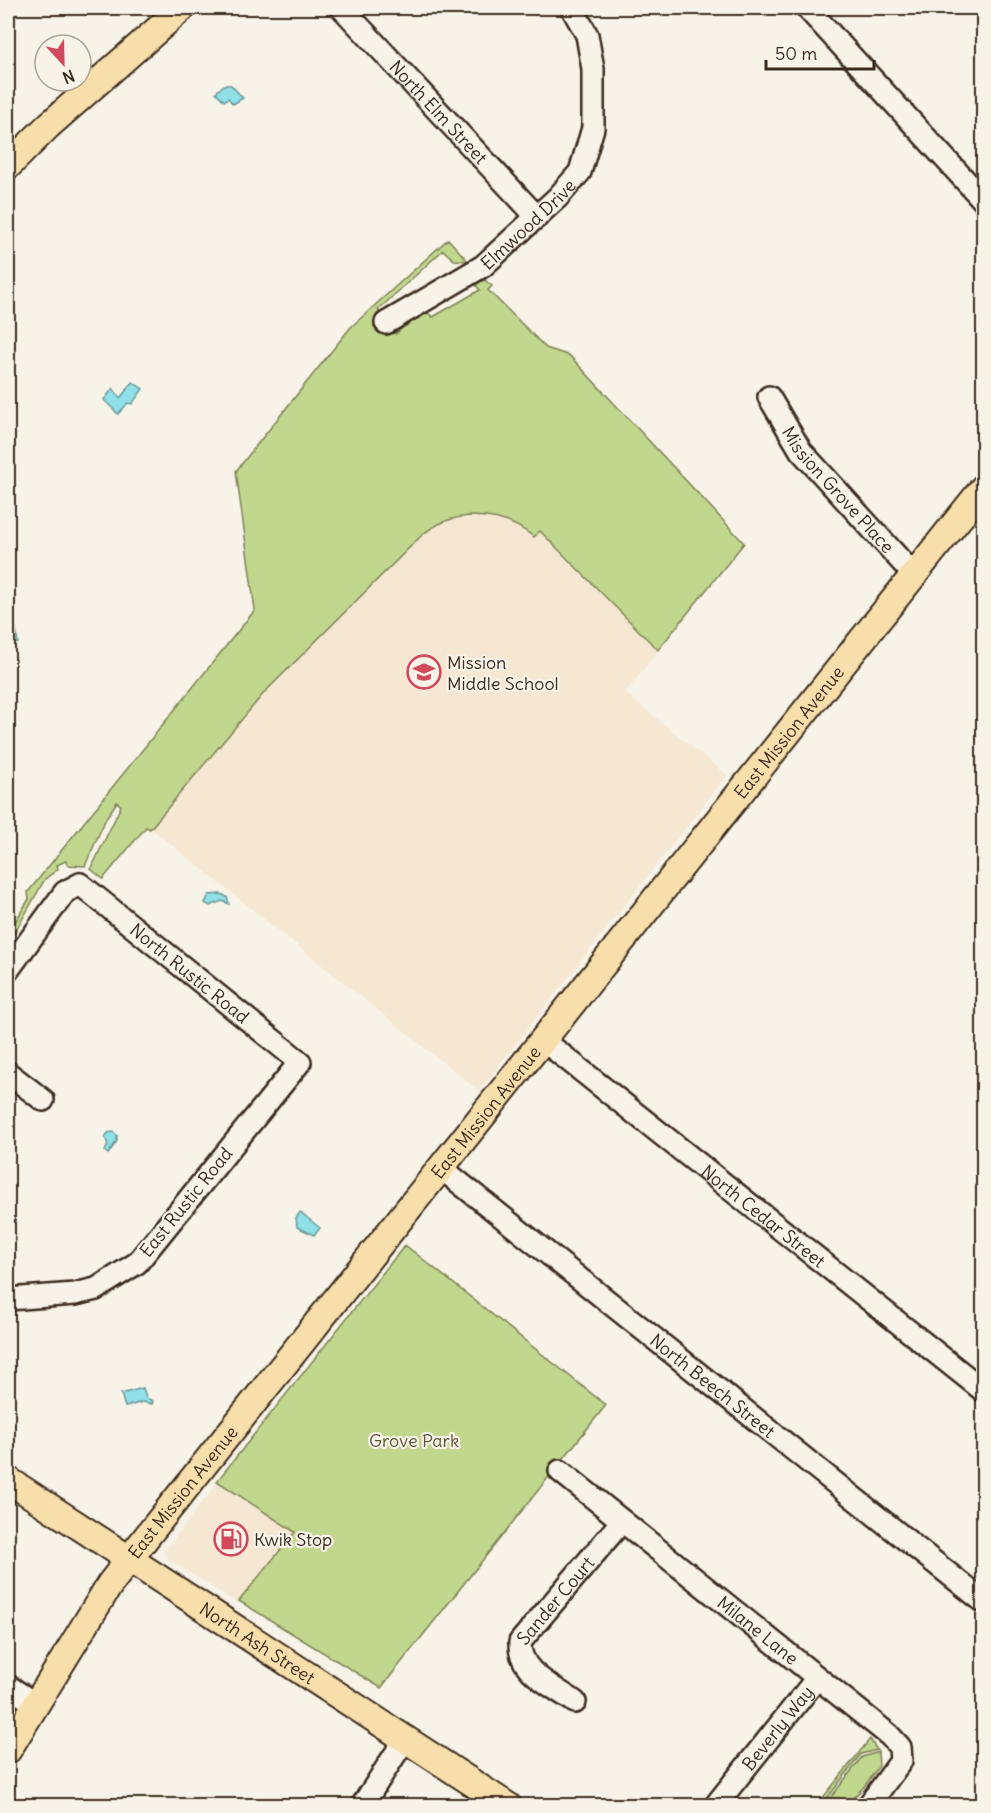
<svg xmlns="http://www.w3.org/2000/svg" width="991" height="1813" viewBox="0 0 991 1813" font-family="Delius,sans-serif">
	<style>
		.built { fill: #f6e7d3 }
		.green { fill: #c0d78d; stroke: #7e8056; stroke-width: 1.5 }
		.water { fill: #8fe0e7; stroke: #6d9797; stroke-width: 1.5 }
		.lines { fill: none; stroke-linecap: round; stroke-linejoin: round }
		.minor-casing { stroke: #3b2a1e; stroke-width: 26 }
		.major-casing { stroke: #3b2a1e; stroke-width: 30 }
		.minor { stroke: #f7f3e8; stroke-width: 21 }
		.major { stroke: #f8deab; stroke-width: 26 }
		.labels { text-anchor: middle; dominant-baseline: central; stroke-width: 4.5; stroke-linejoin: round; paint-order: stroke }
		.street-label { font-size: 18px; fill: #3b2a1e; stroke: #f7f3e8 }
		.poi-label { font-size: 18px; fill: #3b2a1e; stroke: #f7f3e8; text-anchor: start }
		.park-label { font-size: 18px; fill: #5c553a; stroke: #f7f3e8 }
	</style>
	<rect width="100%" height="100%" fill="#f7f3e8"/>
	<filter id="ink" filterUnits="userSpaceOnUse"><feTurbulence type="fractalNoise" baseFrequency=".0167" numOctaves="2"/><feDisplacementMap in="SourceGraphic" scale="12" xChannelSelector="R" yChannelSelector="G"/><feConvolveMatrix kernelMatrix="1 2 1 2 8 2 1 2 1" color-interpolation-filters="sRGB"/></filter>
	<g filter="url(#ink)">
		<!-- built -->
		<g class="built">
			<polygon points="491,293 546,348 570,356 744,543 625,693 727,775 479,1091 108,794 255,610 236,471 375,364"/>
			<polygon points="218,1482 295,1532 237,1603 168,1559 164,1552"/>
		</g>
		<!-- green -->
		<g class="green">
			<path d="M448,239L468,261L454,260L443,250L378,310L396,334L422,308L433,317L480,290L474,283L485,280L492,286L488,290L546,348L570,356L744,543L658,650L540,531L534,537C500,510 451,508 419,538L264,693L150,829L146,827L103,879L91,869L121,806L117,802L106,818L85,866L68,865L66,861L57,865L58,869L45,879L14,934L8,933L29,899L28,892L255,610L236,471L350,328Z"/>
			<polygon points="405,1245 606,1405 381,1688 239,1601 295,1532 217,1481"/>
			<polygon points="870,1739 877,1750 861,1754 822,1805 817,1805"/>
			<path d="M878,1752L879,1766C863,1788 855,1806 825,1805L862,1757Z"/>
		</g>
		<!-- water -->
		<g class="water">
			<polygon points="224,85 231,85 243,98 233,104 228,98 224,101 216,92"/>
			<polygon points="133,382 143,389 132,404 128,403 118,414 104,400 113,388 120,398"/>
			<polygon points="15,623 18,643 8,644 8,624"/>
			<polygon points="221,894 227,897 229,904 222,901 210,906 205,903 209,895"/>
			<polygon points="113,1132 117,1135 117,1141 108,1154 105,1151 108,1145 105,1137 108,1133"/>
			<polygon points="300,1212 320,1228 314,1235 297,1227 296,1218"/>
			<polygon points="143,1388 146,1398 153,1401 152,1404 143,1402 125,1407 121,1394"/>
		</g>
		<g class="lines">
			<defs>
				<g id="minor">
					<path id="s1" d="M342,8L537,217"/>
					<polyline points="807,8 984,201"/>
					<path id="s2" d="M386,323L483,266L558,197L580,172L593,128V69L587,35L572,8"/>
					<path id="s3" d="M769,397L801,451L913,574"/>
					<path id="s4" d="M8,970L65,892L80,884L300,1062L137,1263L96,1289L75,1294L8,1299"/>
					<path id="s5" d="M543,1040L984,1391"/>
					<polyline points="8,1073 43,1100"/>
					<path id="s6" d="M441,1168L984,1602"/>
					<path id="s7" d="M560,1471L889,1735L900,1747L901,1761L868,1806"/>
					<polyline points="8,1686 34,1703"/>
					<path id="s8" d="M575,1702C553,1686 518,1672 520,1642L622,1521"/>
					<polyline points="362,1806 405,1739"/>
					<path id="s9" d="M715,1806L817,1678"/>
				</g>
				<g id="major">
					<polyline points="8,166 48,126 182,8"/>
					<path id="s10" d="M8,1480L508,1806"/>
					<path id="s11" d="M8,1750L110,1584L148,1535L984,487"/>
				</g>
			</defs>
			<!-- minor casing -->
			<use href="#minor" class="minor-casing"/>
			<!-- major casing -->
			<use href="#major" class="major-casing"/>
			<!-- minor -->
			<use href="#minor" class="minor"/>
			<!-- major -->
			<use href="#major" class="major"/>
		</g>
	</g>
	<!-- icons -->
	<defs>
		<symbol id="school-ring" viewBox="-11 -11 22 22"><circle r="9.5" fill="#f7f3e8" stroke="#d1495b" stroke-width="1.5"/><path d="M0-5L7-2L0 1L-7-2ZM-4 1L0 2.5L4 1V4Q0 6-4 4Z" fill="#d1495b"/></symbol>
		<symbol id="fuel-ring" viewBox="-11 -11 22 22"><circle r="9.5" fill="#f7f3e8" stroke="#d1495b" stroke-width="1.5"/><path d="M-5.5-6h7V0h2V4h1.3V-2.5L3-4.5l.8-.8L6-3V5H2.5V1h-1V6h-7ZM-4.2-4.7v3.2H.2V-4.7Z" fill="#d1495b"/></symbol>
	</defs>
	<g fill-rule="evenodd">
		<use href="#school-ring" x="405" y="653" width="38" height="38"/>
		<use href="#fuel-ring" x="212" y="1520" width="38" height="38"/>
	</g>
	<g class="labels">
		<!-- street labels -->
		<g class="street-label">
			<text stroke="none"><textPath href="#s1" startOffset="142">North Elm Street</textPath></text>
			<text stroke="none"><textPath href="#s2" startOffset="174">Elmwood Drive</textPath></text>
			<text stroke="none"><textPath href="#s3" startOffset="116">Mission Grove Place</textPath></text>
			<text stroke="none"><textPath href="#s11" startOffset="1284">East Mission Avenue</textPath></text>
			<text stroke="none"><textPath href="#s4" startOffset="255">North Rustic Road</textPath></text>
			<text stroke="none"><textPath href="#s11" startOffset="798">East Mission Avenue</textPath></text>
			<text transform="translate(186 1202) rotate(-51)">East Rustic Road</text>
			<text stroke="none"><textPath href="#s5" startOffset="282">North Cedar Street</textPath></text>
			<text stroke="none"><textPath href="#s6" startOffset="348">North Beech Street</textPath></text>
			<text stroke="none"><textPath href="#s11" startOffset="312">East Mission Avenue</textPath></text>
			<text stroke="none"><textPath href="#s8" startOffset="140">Sander Court</textPath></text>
			<text stroke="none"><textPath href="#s7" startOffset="254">Milane Lane</textPath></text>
			<text stroke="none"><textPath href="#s10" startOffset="298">North Ash Street</textPath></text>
			<text stroke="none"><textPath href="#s9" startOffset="100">Beverly Way</textPath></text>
		</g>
		<!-- poi labels -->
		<g class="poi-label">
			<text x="447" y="662">Mission<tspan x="447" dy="21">Middle School</tspan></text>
			<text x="254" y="1539">Kwik Stop</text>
		</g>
		<!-- park labels -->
		<g class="park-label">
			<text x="414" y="1440">Grove Park</text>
		</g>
	</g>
	<!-- margin -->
	<rect width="991" height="1813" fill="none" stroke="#f7f3e8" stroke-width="30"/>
	<rect x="15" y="15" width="961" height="1783" fill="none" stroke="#3b2a1e" stroke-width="2" filter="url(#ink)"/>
	<!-- north arrow -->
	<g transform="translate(63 63) rotate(158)"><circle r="28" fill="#f7f3e8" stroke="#aca397" stroke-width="1.5"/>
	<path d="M0-4.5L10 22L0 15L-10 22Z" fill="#d1495b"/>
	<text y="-9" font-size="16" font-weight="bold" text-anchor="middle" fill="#3b2a1e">N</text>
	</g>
	<!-- scale -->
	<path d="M766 60v9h108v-9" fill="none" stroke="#3b2a1e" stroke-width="3"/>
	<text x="775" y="60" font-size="18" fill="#3b2a1e" stroke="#f7f3e8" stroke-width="4.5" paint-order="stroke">50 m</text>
</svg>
